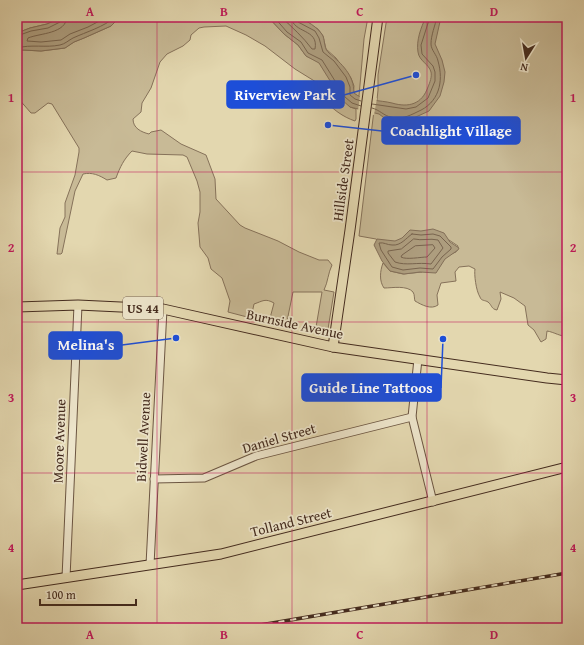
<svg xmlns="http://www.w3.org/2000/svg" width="584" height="645" viewBox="0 0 584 645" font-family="'Gentium Book Plus',serif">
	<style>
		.green { fill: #c8ba96; stroke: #86725a; fill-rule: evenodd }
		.water { fill: #ad9d7e; stroke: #836f58 }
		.pier { fill: #e3d7af }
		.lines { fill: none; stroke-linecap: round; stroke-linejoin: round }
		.shore { stroke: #78644e; stroke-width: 1 }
		.minor-casing { stroke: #6c5642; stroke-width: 9 }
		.major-casing { stroke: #442b1e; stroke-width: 11 }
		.minor { stroke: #ede5cb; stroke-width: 7 }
		.major { stroke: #e3d7af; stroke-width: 9 }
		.rail-casing { stroke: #442b1e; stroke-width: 3.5 }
		.rail { stroke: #ede5cb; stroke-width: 2; stroke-dasharray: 6; stroke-linecap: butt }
		.grid { fill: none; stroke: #c2185b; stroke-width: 1; stroke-opacity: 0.55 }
		.labels { text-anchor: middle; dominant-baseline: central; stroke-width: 3.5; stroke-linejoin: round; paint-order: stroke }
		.shield { fill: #ede5cb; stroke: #776352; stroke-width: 1 }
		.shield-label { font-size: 13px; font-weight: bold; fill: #442b1e }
		.street-label { font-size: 14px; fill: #442b1e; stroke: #ede5cb }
		.leader { fill: none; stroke: #1d4ed8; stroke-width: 1.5 }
		.callout-dot { fill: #1d4ed8; stroke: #ede5cb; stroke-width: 1.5 }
		.callout { fill: #1d4ed8; stroke: #1d4ed8; stroke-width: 1.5 }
		.callout-label { font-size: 15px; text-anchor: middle; font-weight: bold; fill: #fff }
		.neatline { fill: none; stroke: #c2185b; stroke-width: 1.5 }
		.grid-label { font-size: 13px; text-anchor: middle; font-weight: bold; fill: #c2185b }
	</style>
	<rect width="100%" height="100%" fill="#e3d7af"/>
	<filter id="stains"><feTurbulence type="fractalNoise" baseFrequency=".005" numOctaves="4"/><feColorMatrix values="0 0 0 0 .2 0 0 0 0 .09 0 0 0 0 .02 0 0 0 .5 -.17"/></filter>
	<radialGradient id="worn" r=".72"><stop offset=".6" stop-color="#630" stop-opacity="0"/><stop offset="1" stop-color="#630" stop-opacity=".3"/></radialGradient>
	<!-- green -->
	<g class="green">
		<polygon points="17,17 62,17 47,24 30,28 17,33"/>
		<path d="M120,17H268L284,34L298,45L306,56L319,62L350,107L356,109V119L355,121C343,117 332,109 324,99L325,90L316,82L295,69L265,46L246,35L226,26L204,27L199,28L191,35L190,40L183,46L167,54L160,62L151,88L142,103L141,112L133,119C133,128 141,132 149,134L151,132L161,130L181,144L206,155L215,179L216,199L240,225L245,228L278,241L299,252L319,260H328L332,265C328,273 328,282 324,290L334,292L328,329L324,335L315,333L322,292H293L286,326L269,322L274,303C265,298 263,301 254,304L251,318L228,312L230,301L222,278L211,269L208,258L200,247L198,223L200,212V192L197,181L187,157L183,155L147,154L132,151C124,159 120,167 116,178L107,180C99,175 92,172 83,174L75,191L62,253L61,254H57L60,228L65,217V203L75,175L79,152V148L52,104L48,103L35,113H31L17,97V52L23,50L41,51L65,48L74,42L84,38L111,26Z"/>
		<polygon points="297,17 368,17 364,39 359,96 357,96 353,93 354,86 351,78 336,58 326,49 323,36 318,29"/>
		<path d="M387,17H567V336C561,337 554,332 547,331L546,339L541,342L534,330L528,325L525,306L514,298L500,292L501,299L497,310C491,309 492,305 488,302C485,300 481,301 480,297C476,291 474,274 475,269L469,266L459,267L455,272L456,281L441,283L437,295L438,305C431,310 422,305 415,301C414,299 415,295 413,292C407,285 392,288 384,288C379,281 380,271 383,263L390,271L403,274L422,272L376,239L359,236L374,110H376L378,90V75ZM449,240L458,246L456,252L451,254Z"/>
	</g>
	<!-- water -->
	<g class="water">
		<polygon points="62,17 120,17 111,26 84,38 74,42 65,48 41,51 23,50 17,52 17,33 30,28 47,24"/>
		<path d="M268,17C277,17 287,16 296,17C305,19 319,28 323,36C325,42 324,49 329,53C342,64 354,75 354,93C363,101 380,100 392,103C409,108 422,104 428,87C430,82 432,77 431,72C429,64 419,61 418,52C416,41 421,27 426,17H441L435,44L442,60L445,72L444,82L440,96L429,111L407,121L392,122L387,120L379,114L350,107L342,100L319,63L306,56L298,45L284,34Z"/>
		<polygon points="433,229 444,233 450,242 459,248 458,250 445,259 436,273 420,272 404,274 390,271 382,261 374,245 377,239 395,241 402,238 410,230 421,231"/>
	</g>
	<!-- pier -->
	<polygon class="pier" points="360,95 377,98 374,115 358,111"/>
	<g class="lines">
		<!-- shore -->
		<g class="shore">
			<path d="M67,17C66,34 40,33 28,38L27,41L41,42L61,40L70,34L88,27L107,17"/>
			<polyline points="274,17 287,32 301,42 308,53 322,60 345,97 352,103 361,106"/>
			<path d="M281,17C292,27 303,37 312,49H315C319,28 293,34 291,17"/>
			<polyline points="296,17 298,22 315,31 319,38 323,52 334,61 346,77 350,87 350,95 355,99 361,101"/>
			<polyline points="17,36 31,31 48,28 60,22 62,17"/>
			<path d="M17,48C31,44 46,48 60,45C65,44 69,40 73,38C86,32 104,27 115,17"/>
			<polyline points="372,104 406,109 416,107 428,98 435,81 435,72 433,66 422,54 421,45 430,17"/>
			<path d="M372,108C380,110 384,116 391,117C400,120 409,116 417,112C439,103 444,82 438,61C437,55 431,50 431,44C431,35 435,26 437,17"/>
			<path d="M412,234L421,235L433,234L440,236L451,247V249L442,257L433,269L420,268L403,270L392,267L381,250L379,243C384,242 387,245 392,245C401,246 406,238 412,234Z"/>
			<path d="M414,239C422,241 430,238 438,240L443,248L431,264C418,262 406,266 395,262L388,253V251L401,249Z"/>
			<path d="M433,245L435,248L427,257C421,257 406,260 401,257L402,255L415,246Z"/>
		</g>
		<defs>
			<g id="minor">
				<polyline points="418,359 412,417 433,502"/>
				<polyline points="154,479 204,478 256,456 412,417"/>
				<polyline points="150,565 163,309"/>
				<polyline points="66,578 78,305"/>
			</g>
			<g id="major">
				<polyline points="17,307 78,305 163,309 333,347 547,378 567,380"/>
				<polyline points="333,347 350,230 378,17"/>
				<polyline points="17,585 221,554 567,467"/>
			</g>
		</defs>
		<!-- minor casing -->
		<use href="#minor" class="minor-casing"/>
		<!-- major casing -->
		<use href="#major" class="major-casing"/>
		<!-- minor -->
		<use href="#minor" class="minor"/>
		<!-- major -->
		<use href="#major" class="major"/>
		<defs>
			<polyline id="rail" points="243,628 567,573"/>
		</defs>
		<!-- rail casing -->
		<use href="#rail" class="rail-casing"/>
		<!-- rail -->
		<use href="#rail" class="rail"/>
	</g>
	<!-- grid -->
	<path class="grid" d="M157,17V628M292,17V628M427,17V628M17,172H567M17,322H567M17,473H567"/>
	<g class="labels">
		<!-- shield labels -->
		<rect class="shield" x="123" y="297" width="40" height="22" rx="3"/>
		<g class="shield-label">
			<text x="143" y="308">US 44</text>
		</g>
		<!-- street labels -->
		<g class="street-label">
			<text transform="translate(343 180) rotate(-82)">Hillside Street</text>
			<text transform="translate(295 324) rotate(12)">Burnside Avenue</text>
			<text transform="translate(143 437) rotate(-87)">Bidwell Avenue</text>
			<text transform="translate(279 438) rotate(-16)">Daniel Street</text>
			<text transform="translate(59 441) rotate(-88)">Moore Avenue</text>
			<text transform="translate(291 522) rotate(-14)">Tolland Street</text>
		</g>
	</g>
	<!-- callouts -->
	<path class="leader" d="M416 75L344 95M328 125L382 131M176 338L122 345M443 339L441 388"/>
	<g class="callout-dot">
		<circle cx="416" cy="75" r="4"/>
		<circle cx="328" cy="125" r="4"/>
		<circle cx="176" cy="338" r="4"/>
		<circle cx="443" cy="339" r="4"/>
	</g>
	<g class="callout">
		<rect x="227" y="81" width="117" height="27" rx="4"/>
		<rect x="382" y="117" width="138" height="27" rx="4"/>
		<rect x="49" y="332" width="73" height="27" rx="4"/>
		<rect x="302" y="374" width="139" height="27" rx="4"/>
	</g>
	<g class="callout-label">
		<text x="285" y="100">Riverview Park</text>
		<text x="451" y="136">Coachlight Village</text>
		<text x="86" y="350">Melina's</text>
		<text x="371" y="393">Guide Line Tattoos</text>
	</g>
	<!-- margin -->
	<rect width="584" height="645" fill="none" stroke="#e3d7af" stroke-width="44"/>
	<!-- north arrow -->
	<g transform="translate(526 58) rotate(191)" stroke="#ede5cb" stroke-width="3" paint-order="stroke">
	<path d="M0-3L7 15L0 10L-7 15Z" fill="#442b1e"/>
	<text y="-6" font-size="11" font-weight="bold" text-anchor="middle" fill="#442b1e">N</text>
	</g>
	<!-- scale -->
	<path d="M40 599v6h96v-6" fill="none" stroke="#442b1e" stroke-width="2"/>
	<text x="46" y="599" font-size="12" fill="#442b1e" stroke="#ede5cb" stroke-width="3" paint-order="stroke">100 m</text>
	<rect x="22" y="22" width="540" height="601" class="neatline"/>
	<g class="grid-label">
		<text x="90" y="16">A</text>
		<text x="224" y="16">B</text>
		<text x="360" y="16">C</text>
		<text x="494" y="16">D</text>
		<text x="11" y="102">1</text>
		<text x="573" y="102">1</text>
		<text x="11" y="252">2</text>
		<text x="573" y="252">2</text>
		<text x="11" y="402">3</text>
		<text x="573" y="402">3</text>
		<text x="11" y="552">4</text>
		<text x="573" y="552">4</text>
		<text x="90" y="639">A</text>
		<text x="224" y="639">B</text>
		<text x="360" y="639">C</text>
		<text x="494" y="639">D</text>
	</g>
	<rect width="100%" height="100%" filter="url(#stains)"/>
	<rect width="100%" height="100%" fill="url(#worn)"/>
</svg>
